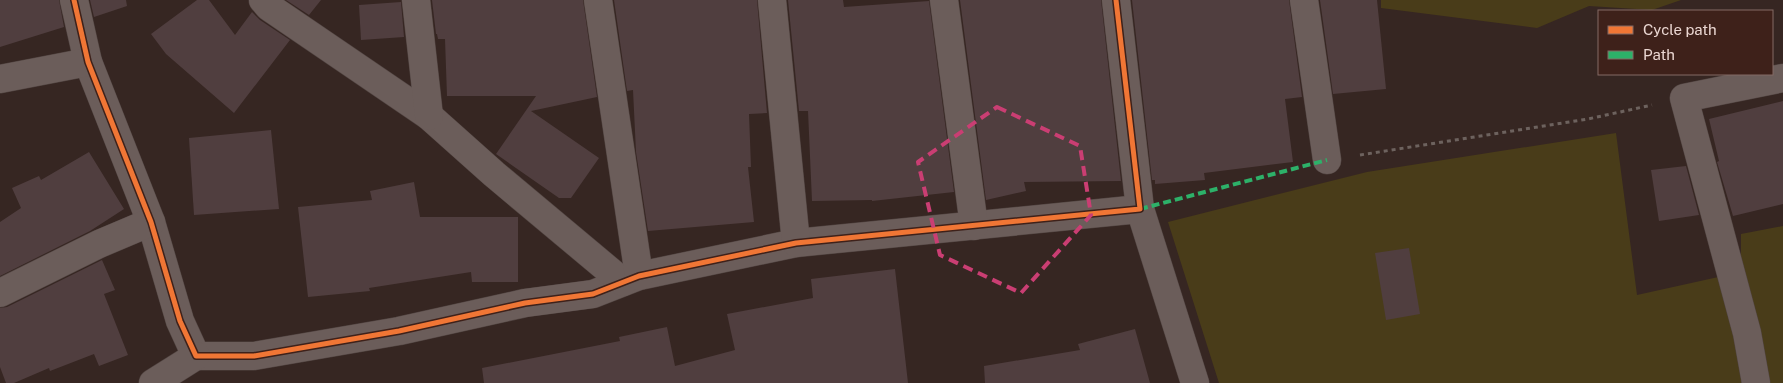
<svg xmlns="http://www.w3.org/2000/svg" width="1783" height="383" viewBox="0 0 1783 383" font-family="'Public Sans',sans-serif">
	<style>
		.grass { fill: #493c19 }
		.building { fill: #503e3f }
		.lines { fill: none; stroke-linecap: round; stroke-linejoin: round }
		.minor-casing { stroke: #514441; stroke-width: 29 }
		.path { stroke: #6d625e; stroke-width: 3; stroke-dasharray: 4 4; stroke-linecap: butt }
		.minor { stroke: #6b5d5a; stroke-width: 28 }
		.quiet { stroke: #2db169; stroke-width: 4; stroke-dasharray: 8 4; stroke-linecap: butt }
		.cycleway-casing { stroke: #3e211a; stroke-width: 8 }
		.cycleway { stroke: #f07635; stroke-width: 5 }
		.marked { fill: none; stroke: #ca3e73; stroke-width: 4; stroke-dasharray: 10 6; stroke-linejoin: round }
	</style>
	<rect width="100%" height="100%" fill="#362622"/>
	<!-- grass -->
	<g class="grass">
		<polygon points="1381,0 1681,0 1652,10 1589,6 1537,28 1381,8"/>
		<polygon points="1616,133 1637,295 1741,272 1741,234 1783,226 1783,383 1219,383 1168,222 1367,172"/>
	</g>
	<!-- building -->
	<g class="building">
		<polygon points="0,0 59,0 64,27 0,47"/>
		<polygon points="90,0 126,0 127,6 94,17"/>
		<polygon points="197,0 209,0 235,35 252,12 260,20 290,40 234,113 166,54 151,34"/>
		<polygon points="286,0 321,0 309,15"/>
		<polygon points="432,0 583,0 597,97 531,111 599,158 571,198 559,198 496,154 536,96 447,96 445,39 438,39 437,34 436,34"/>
		<polygon points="614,0 757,0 767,113 749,114 751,167 748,167 754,222 648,231 636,152 633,90 627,91"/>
		<polygon points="788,0 843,0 844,7 929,1 954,192 872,201 872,200 812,201 808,111 799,111"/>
		<polygon points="960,0 1101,0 1121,181 1024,182 1026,191 986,200"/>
		<polygon points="1132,0 1289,0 1302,97 1285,99 1293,162 1204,173 1205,180 1155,184 1155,180 1152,180"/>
		<polygon points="1320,0 1377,0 1386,89 1333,94"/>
		<polygon points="401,2 404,37 361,40 359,5"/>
		<polygon points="1783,101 1783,204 1733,216 1717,162 1719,161 1709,119"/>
		<polygon points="271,130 279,209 194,215 189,138"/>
		<polygon points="89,152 124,209 90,231 0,276 0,222 21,208 12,188 39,176 41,180"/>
		<polygon points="1686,166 1699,215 1659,221 1651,170"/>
		<polygon points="414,182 420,217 518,217 518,282 472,282 471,272 369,288 370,291 308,297 298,207 372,200 370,191"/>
		<polygon points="1409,248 1420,314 1386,320 1375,253"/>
		<polygon points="102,260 115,290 104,294 128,355 99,366 94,354 50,371 49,368 14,383 6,383 0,367 0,308 7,307"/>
		<polygon points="895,269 908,383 484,383 482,368 620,341 619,337 667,327 675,366 735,350 727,314 813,298 811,279"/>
		<polygon points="1135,329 1150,383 985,383 984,366 1080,350 1078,344"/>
	</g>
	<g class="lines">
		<defs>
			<g id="minor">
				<polyline points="74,0 88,62 151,222 180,321 196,356 254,356 399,331 525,303 593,294 639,276 796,243 1140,209 1116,0"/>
				<polyline points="263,0 269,7 429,116 494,174 623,282"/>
				<polyline points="416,0 429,116"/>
				<polyline points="598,0 639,276"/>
				<polyline points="772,0 796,243"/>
				<polyline points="944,0 974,226"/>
				<polyline points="1304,0 1327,160"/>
				<polyline points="0,79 88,62"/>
				<polyline points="1140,209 1195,383"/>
				<polyline points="0,293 99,244 151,222"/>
				<polyline points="153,383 196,356"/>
				<polyline points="1756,383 1747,333 1684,98 1783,78"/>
			</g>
		</defs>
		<!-- minor casing -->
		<use href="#minor" class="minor-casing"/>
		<!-- path -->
		<polyline class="path" points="1360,155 1588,119 1652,105"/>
		<!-- minor -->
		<use href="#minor" class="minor"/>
		<!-- quiet -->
		<polyline class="quiet" points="1140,209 1327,160"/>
		<defs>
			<polyline id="cycleway" points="74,0 88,62 151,222 180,321 196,356 254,356 399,331 525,303 593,294 639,276 796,243 1140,209 1116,0"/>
		</defs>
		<!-- cycleway casing -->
		<use href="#cycleway" class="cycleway-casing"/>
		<!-- cycleway -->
		<use href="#cycleway" class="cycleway"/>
	</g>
	<!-- marked area -->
	<path class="marked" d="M997,107L1080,146L1091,215L1021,293L940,255L918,162Z"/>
	<!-- legend -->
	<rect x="1598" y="10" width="175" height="65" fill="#3e211a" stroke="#836a64"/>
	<rect x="1608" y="26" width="25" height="8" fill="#f07635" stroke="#836a64"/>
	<text x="1643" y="35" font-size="15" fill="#ebd7d2">Cycle path</text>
	<rect x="1608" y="51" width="25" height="8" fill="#2db169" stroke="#836a64"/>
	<text x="1643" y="60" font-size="15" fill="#ebd7d2">Path</text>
</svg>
